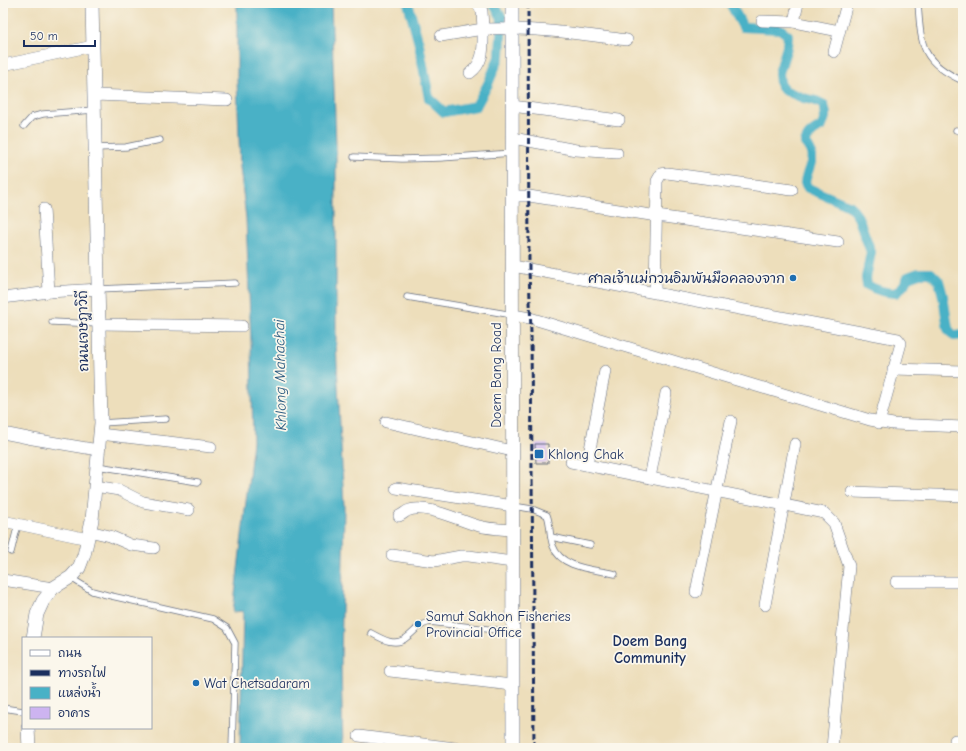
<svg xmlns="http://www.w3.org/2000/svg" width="966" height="751" viewBox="0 0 966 751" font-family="'Comic Neue','Playpen Sans Thai',sans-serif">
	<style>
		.water { fill: #48b1c6; stroke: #327092 }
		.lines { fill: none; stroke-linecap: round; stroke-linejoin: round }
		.canal { stroke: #48b1c6; stroke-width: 10 }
		.building { fill: #cdb4f1 }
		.service-casing { stroke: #646c7f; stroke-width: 7 }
		.minor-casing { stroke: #646c7f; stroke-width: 12 }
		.tertiary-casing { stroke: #646c7f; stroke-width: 14 }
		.service { stroke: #fff; stroke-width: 5.5 }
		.minor { stroke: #fff; stroke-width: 11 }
		.tertiary { stroke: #fff; stroke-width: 13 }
		.rail { stroke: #1b2f5e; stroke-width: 3; stroke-dasharray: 6 3; stroke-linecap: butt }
		.poi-dot { fill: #1f6fb2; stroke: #fbf7ec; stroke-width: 1.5 }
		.labels { text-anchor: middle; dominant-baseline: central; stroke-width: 3.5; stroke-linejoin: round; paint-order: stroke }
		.poi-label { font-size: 14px; fill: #1b2f5e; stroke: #fbf7ec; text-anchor: start }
		.street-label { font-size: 14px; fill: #1b2f5e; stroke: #fbf7ec }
		.water-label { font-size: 15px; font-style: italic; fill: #2b5c82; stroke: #fbf7ec }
		.neighbourhood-label { font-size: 15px; font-weight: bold; fill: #1b2f5e; stroke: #fbf7ec }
	</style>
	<rect width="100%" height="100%" fill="#fbf7ec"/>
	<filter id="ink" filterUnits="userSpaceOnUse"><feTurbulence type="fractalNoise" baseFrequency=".025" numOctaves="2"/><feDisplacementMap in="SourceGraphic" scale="8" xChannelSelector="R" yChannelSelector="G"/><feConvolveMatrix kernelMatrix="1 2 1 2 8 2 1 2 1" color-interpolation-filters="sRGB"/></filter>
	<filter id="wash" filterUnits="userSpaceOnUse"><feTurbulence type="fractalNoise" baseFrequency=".012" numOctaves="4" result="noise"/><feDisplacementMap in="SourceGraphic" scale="16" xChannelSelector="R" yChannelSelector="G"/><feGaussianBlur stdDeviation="0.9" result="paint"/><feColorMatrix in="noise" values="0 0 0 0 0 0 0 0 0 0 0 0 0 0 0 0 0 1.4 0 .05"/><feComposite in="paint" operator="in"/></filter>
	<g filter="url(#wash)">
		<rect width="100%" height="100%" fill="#eddebb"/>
		<!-- water -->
		<polygon class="water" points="237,3 331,3 336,146 336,343 344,507 341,666 343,748 240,748 243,611 233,612 253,442 251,342 246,218 240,167 237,79"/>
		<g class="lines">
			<!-- canal -->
			<g class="canal">
				<polyline points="408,3 419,44 429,98 444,112 476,106 488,84 500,55 502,18 493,3"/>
				<path d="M730,3L743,27L780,29L788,35L787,47L779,73L780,83L784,90L803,98L816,101L824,105L826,114L822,126C815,130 808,134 805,143C819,158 807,167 805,183L808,188L850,206L858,217L871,252L866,278L867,285C876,290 885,293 896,293L904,285L908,277L919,273H931L939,281L943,296L948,329L954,336L963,335"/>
			</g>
		</g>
		<g id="blocks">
			<!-- building -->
			<polygon class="building" points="535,444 548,444 548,463 536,463"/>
		</g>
	</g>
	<g filter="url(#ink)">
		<use href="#blocks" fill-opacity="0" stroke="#646c7f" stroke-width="1"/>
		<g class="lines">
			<defs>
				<g id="service">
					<path d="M918,3C921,46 921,62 963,81"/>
					<polyline points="24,126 32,117 43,114 94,110"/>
					<polyline points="956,130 963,132"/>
					<polyline points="96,148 126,147 160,140"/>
					<polyline points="354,157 402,159 441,158 513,153"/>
					<polyline points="99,289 235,283"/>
					<polyline points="407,297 513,315"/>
					<polyline points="52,322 99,324"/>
					<polyline points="101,423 166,419"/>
					<polyline points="97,466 198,482"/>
					<path d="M513,506L532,509L547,515C551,525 549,536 553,546C561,569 595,569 615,574"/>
					<polyline points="551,537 590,545"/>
					<polyline points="11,552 18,524"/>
					<polyline points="71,578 92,591 107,595 213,619 227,628 235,643 232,748"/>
					<path d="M371,633C382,639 395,647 406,638C416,631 416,626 430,622L512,632"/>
					<polyline points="3,708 23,711"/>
				</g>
				<g id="minor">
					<path d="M477,3L482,11L483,29C532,27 579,34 627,40"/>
					<polyline points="762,21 794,22 839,31"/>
					<polyline points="794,22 798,3"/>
					<path d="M441,36L483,29C483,46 485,62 470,73"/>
					<polyline points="834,52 847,3"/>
					<polyline points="3,65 93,46"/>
					<polyline points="94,95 227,100"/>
					<polyline points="512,106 619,120"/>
					<polyline points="513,138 576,150 617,153"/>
					<polyline points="513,196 529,196 657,216 838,242"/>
					<polyline points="44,209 49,292"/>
					<polyline points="513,266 898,339 901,343 879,423"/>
					<polyline points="655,292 657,181 661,174 667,173 792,190"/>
					<polyline points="3,298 49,292 99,289"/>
					<polyline points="513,315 530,318 870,420 893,424 963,427"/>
					<polyline points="99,324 242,326"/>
					<polyline points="893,369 963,371"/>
					<polyline points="386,422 512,451"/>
					<polyline points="3,433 33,439 98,450"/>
					<polyline points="100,434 211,447"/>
					<polyline points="571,462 824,513 834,523 849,566 832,748"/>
					<polyline points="587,465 605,371"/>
					<polyline points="650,478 666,393"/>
					<polyline points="95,486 119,490 143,502 189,510"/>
					<polyline points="396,488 513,506"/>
					<polyline points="852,492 963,496"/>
					<path d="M399,516C402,515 405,512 407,511C425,502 461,522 479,526C490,529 501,529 513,530"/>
					<polyline points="3,521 88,539"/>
					<polyline points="89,531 110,536 131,545 154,548"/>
					<polyline points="392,555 434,561 461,556 469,556 512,562"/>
					<polyline points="3,580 53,588"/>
					<polyline points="896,582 963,582"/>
					<polyline points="696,592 731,421"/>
					<polyline points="765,605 795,444"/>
					<polyline points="390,671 512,685"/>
					<polyline points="359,736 455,748"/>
					<polyline points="955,740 963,740"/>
				</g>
				<g id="tertiary">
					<polyline points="512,3 513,748"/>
					<polyline points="33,638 37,614 43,601 53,588 71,577 79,568 84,555 92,520 101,423 92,3"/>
					<polyline points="28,728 29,748"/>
				</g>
			</defs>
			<!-- service casing -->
			<use href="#service" class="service-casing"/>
			<!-- minor casing -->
			<use href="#minor" class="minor-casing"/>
			<!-- tertiary casing -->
			<use href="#tertiary" class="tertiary-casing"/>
			<!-- service -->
			<use href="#service" class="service"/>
			<!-- minor -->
			<use href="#minor" class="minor"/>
			<!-- tertiary -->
			<use href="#tertiary" class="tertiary"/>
			<!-- rail -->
			<polyline class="rail" points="528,3 529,269 531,333 534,748"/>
		</g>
	</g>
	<!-- markers -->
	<g class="poi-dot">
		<circle cx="793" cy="278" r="4"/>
		<rect x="534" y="449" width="10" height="10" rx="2"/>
		<circle cx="418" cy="624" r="4"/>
		<circle cx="196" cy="683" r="4"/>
	</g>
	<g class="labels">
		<!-- poi labels -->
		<g class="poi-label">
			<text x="785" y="278" text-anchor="end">ศาลเจ้าแม่กวนอิมพันมือคลองจาก</text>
			<text x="548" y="454">Khlong Chak</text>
			<text x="426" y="616">Samut Sakhon Fisheries<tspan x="426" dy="16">Provincial Office</tspan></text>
			<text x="204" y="683">Wat Chetsadaram</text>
		</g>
		<!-- street labels -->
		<g class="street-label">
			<text transform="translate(83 331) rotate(-91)">ถนนเจษฎาวิถี</text>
			<text transform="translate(496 375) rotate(-90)">Doem Bang Road</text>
		</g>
		<!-- water labels -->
		<g class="water-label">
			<text transform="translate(280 375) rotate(-91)">Khlong Mahachai</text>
		</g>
		<!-- neighbourhood labels -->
		<g class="neighbourhood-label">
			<text x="650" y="641">Doem Bang<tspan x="650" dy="17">Community</tspan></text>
		</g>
	</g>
	<!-- margin -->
	<rect width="966" height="751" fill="none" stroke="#fbf7ec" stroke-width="16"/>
	<!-- legend -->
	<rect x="22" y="637" width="130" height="92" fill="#fbf7ec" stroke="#a1a7b3"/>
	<rect x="30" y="650" width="20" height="6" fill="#ffffff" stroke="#a1a7b3"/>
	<text x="58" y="657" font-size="12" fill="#1b2f5e">ถนน</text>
	<rect x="30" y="670" width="20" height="6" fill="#1b2f5e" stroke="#a1a7b3"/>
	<text x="58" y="677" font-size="12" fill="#1b2f5e">ทางรถไฟ</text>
	<rect x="30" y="687" width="20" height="12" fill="#48b1c6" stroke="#a1a7b3"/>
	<text x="58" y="697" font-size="12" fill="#1b2f5e">แหล่งน้ำ</text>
	<rect x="30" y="707" width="20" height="12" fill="#cdb4f1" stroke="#a1a7b3"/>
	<text x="58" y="717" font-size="12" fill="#1b2f5e">อาคาร</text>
	<!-- scale -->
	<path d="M24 40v6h71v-6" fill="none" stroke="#1b2f5e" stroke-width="2"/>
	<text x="30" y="40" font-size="12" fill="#1b2f5e" stroke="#fbf7ec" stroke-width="3" paint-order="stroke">50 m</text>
</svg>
